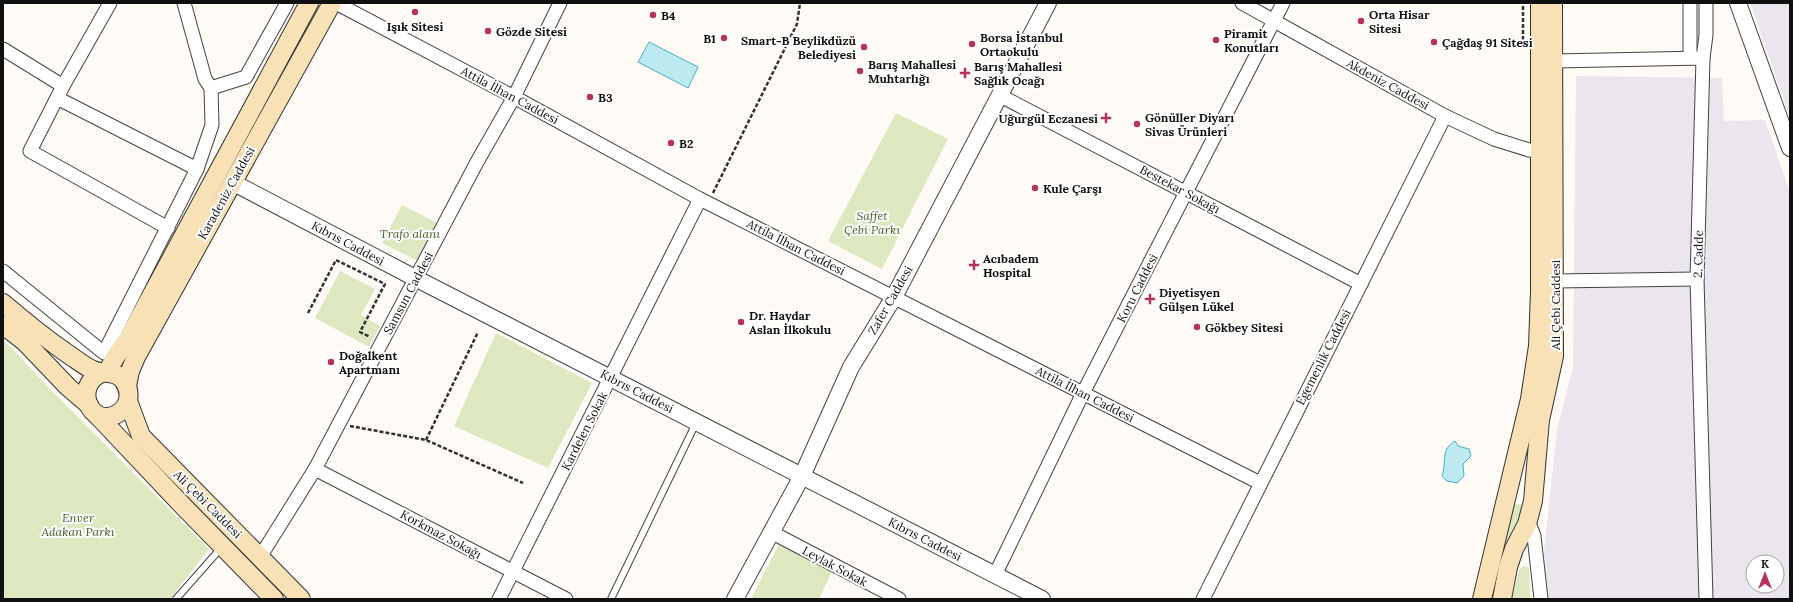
<svg xmlns="http://www.w3.org/2000/svg" width="1793" height="602" viewBox="0 0 1793 602" font-family="Lora,serif">
	<style>
		.industrial { fill: #ebe6ee; fill-rule: evenodd }
		.green { fill: #dde7c0 }
		.water { fill: #bdeaf1; stroke: #4aaec2 }
		.lines { fill: none; stroke-linecap: round; stroke-linejoin: round }
		.service-casing { stroke: #434343; stroke-width: 8 }
		.minor-casing { stroke: #434343; stroke-width: 15 }
		.tertiary-casing { stroke: #434343; stroke-width: 18 }
		.secondary-casing { stroke: #323232; stroke-width: 20 }
		.path { stroke: #323232; stroke-width: 2.5; stroke-dasharray: 4 2; stroke-linecap: butt }
		.service { stroke: #fff; stroke-width: 6 }
		.minor { stroke: #fff; stroke-width: 13 }
		.tertiary { stroke: #fff; stroke-width: 16 }
		.secondary { stroke: #f8e1b6; stroke-width: 18 }
		.poi-dot { fill: #b53357; stroke: #fff; stroke-width: 1.5 }
		.labels { text-anchor: middle; dominant-baseline: central; stroke-width: 4; stroke-linejoin: round; paint-order: stroke }
		.poi-label { font-size: 12px; font-weight: bold; fill: #101010; stroke: #fff; text-anchor: start }
		.street-label { font-size: 12px; fill: #101010; stroke: #fff }
		.park-label { font-size: 12px; font-style: italic; fill: #406325; stroke: #fff }
	</style>
	<rect width="100%" height="100%" fill="#fefaf5"/>
	<!-- industrial -->
	<g class="industrial">
		<polygon points="1750,3 1790,3 1790,118"/>
		<path d="M1576,76L1722,78L1724,121L1765,120L1790,192V599H1539L1557,429L1573,368ZM1753,562H1777V586H1753Z"/>
	</g>
	<!-- green -->
	<g class="green">
		<polygon points="896,113 948,139 882,269 828,241"/>
		<polygon points="402,205 437,223 418,261 382,243"/>
		<polygon points="340,271 375,289 361,315 380,326 369,347 315,318"/>
		<polygon points="496,333 592,383 548,468 454,426"/>
		<polygon points="3,341 13,349 43,382 209,549 170,599 3,599"/>
		<polygon points="1517,504 1523,505 1524,508 1495,599 1490,599 1513,506"/>
		<polygon points="779,544 832,571 819,599 751,599"/>
		<polygon points="1524,566 1529,567 1530,599 1512,599 1519,570"/>
	</g>
	<!-- water -->
	<g class="water">
		<polygon points="649,42 698,67 688,88 638,62"/>
		<path d="M1455,441L1458,446L1469,449L1471,456L1463,464L1464,476L1457,483L1447,481L1442,476C1447,461 1440,450 1455,441Z"/>
	</g>
	<g class="lines">
		<defs>
			<g id="service">
				<polyline points="176,599 221,548"/>
				<polyline points="611,599 696,423"/>
			</g>
			<g id="minor">
				<polyline points="110,3 63,86 30,151 168,228"/>
				<polyline points="336,3 514,97 700,199 1260,483"/>
				<polyline points="1242,3 1445,116 1494,139 1529,150 1540,151"/>
				<polyline points="1690,3 1690,58"/>
				<polyline points="3,49 63,86"/>
				<polyline points="1703,58 1706,35 1706,3"/>
				<polyline points="1554,61 1703,58 1697,279 1706,599"/>
				<polyline points="211,88 246,77 287,3"/>
				<polyline points="999,95 1361,284"/>
				<polyline points="57,98 197,169"/>
				<polyline points="3,271 104,353 197,169 212,125 211,88 205,79 184,3"/>
				<polyline points="1555,281 1697,279"/>
				<polyline points="315,469 566,599"/>
				<polyline points="1527,524 1531,528 1534,536 1541,599"/>
				<polyline points="771,532 899,599"/>
				<polyline points="260,557 315,469 477,162 514,97 560,3"/>
				<polyline points="995,575 1083,393 1283,3"/>
				<polyline points="499,599 700,199"/>
				<polyline points="1203,599 1445,116"/>
			</g>
			<g id="tertiary">
				<polyline points="1738,3 1790,148"/>
				<polyline points="232,182 415,278 1042,599"/>
				<polyline points="735,599 802,476 851,367 894,297 1048,3"/>
			</g>
			<g id="secondary">
				<path d="M3,303C24,321 45,338 68,354C76,359 84,366 93,370C104,375 115,370 123,380C132,391 130,407 117,414C90,429 72,385 102,373"/>
				<polyline points="3,325 25,342 68,387 89,405"/>
				<polyline points="107,372 116,356 128,339 309,3"/>
				<polyline points="127,386 130,371 136,357 332,3"/>
				<polyline points="128,401 141,436 301,599"/>
				<polyline points="96,414 182,505 274,599"/>
				<polyline points="1482,599 1530,399 1538,346 1540,291 1540,3"/>
				<polyline points="1502,599 1508,567 1514,549 1527,524 1533,501 1540,420 1554,356 1553,3"/>
			</g>
		</defs>
		<!-- service casing -->
		<use href="#service" class="service-casing"/>
		<!-- minor casing -->
		<use href="#minor" class="minor-casing"/>
		<!-- tertiary casing -->
		<use href="#tertiary" class="tertiary-casing"/>
		<!-- secondary casing -->
		<use href="#secondary" class="secondary-casing"/>
		<!-- path -->
		<g class="path">
			<polyline points="1523,6 1523,41"/>
			<polyline points="713,193 797,24 800,3"/>
			<polyline points="308,313 336,260 385,284 360,332 370,337"/>
			<polyline points="350,426 426,440 523,483"/>
			<polyline points="426,440 478,332"/>
		</g>
		<!-- service -->
		<use href="#service" class="service"/>
		<!-- minor -->
		<use href="#minor" class="minor"/>
		<!-- tertiary -->
		<use href="#tertiary" class="tertiary"/>
		<!-- secondary -->
		<use href="#secondary" class="secondary"/>
	</g>
	<!-- markers -->
	<g class="poi-dot">
		<circle cx="415" cy="12" r="4"/>
		<circle cx="653" cy="15" r="4"/>
		<circle cx="1361" cy="21" r="4"/>
		<circle cx="488" cy="31" r="4"/>
		<circle cx="724" cy="38" r="4"/>
		<circle cx="1216" cy="40" r="4"/>
		<circle cx="1434" cy="42" r="4"/>
		<circle cx="972" cy="44" r="4"/>
		<circle cx="864" cy="47" r="4"/>
		<circle cx="860" cy="71" r="4"/>
		<path d="M963 67h4v4h4v4h-4v4h-4v-4h-4v-4h4z"/>
		<circle cx="590" cy="97" r="4"/>
		<path d="M1104 112h4v4h4v4h-4v4h-4v-4h-4v-4h4z"/>
		<circle cx="1137" cy="124" r="4"/>
		<circle cx="671" cy="143" r="4"/>
		<circle cx="1035" cy="188" r="4"/>
		<path d="M972 259h4v4h4v4h-4v4h-4v-4h-4v-4h4z"/>
		<path d="M1148 293h4v4h4v4h-4v4h-4v-4h-4v-4h4z"/>
		<circle cx="741" cy="322" r="4"/>
		<circle cx="1197" cy="327" r="4"/>
		<circle cx="331" cy="362" r="4"/>
	</g>
	<g class="labels">
		<!-- poi labels -->
		<g class="poi-label">
			<text x="1369" y="14">Orta Hisar<tspan x="1369" dy="14">Sitesi</tspan></text>
			<text x="661" y="15">B4</text>
			<text x="415" y="26" text-anchor="middle">Işık Sitesi</text>
			<text x="496" y="31">Gözde Sitesi</text>
			<text x="1224" y="33">Piramit<tspan x="1224" dy="14">Konutları</tspan></text>
			<text x="980" y="37">Borsa İstanbul<tspan x="980" dy="14">Ortaokulu</tspan></text>
			<text x="716" y="38" text-anchor="end">B1</text>
			<text x="856" y="40" text-anchor="end">Smart-B Beylikdüzü<tspan x="856" dy="14">Belediyesi</tspan></text>
			<text x="1442" y="42">Çağdaş 91 Sitesi</text>
			<text x="868" y="64">Barış Mahallesi<tspan x="868" dy="14">Muhtarlığı</tspan></text>
			<text x="974" y="66">Barış Mahallesi<tspan x="974" dy="14">Sağlık Ocağı</tspan></text>
			<text x="598" y="97">B3</text>
			<text x="1145" y="117">Gönüller Diyarı<tspan x="1145" dy="14">Sivas Ürünleri</tspan></text>
			<text x="1098" y="118" text-anchor="end">Uğurgül Eczanesi</text>
			<text x="679" y="143">B2</text>
			<text x="1043" y="188">Kule Çarşı</text>
			<text x="983" y="258">Acıbadem<tspan x="983" dy="14">Hospital</tspan></text>
			<text x="1159" y="292">Diyetisyen<tspan x="1159" dy="14">Gülşen Lükel</tspan></text>
			<text x="749" y="315">Dr. Haydar<tspan x="749" dy="14">Aslan İlkokulu</tspan></text>
			<text x="1205" y="327">Gökbey Sitesi</text>
			<text x="339" y="355">Doğalkent<tspan x="339" dy="14">Apartmanı</tspan></text>
		</g>
		<!-- street labels -->
		<g class="street-label">
			<text transform="translate(1388 84) rotate(29)">Akdeniz Caddesi</text>
			<text transform="translate(510 95) rotate(28)">Attila İlhan Caddesi</text>
			<text transform="translate(1180 189) rotate(28)">Bestekar Sokağı</text>
			<text transform="translate(226 193) rotate(-61)">Karadeniz Caddesi</text>
			<text transform="translate(348 243) rotate(28)">Kıbrıs Caddesi</text>
			<text transform="translate(796 247) rotate(27)">Attila İlhan Caddesi</text>
			<text transform="translate(1698 254) rotate(-89)">2. Cadde</text>
			<text transform="translate(1137 288) rotate(-63)">Koru Caddesi</text>
			<text transform="translate(408 293) rotate(-62)">Samsun Caddesi</text>
			<text transform="translate(890 300) rotate(-60)">Zafer Caddesi</text>
			<text transform="translate(1555 305) rotate(-90)">Ali Çebi Caddesi</text>
			<text transform="translate(1323 357) rotate(-63)">Egemenlik Caddesi</text>
			<text transform="translate(637 391) rotate(27)">Kıbrıs Caddesi</text>
			<text transform="translate(1085 394) rotate(27)">Attila İlhan Caddesi</text>
			<text transform="translate(584 431) rotate(-63)">Kardelen Sokak</text>
			<text transform="translate(208 504) rotate(45)">Ali Çebi Caddesi</text>
			<text transform="translate(441 534) rotate(28)">Korkmaz Sokağı</text>
			<text transform="translate(925 539) rotate(27)">Kıbrıs Caddesi</text>
			<text transform="translate(835 566) rotate(28)">Leylak Sokak</text>
		</g>
		<!-- park labels -->
		<g class="park-label">
			<text x="872" y="215">Saffet<tspan x="872" dy="14">Çebi Parkı</tspan></text>
			<text x="410" y="233">Trafo alanı</text>
			<text x="78" y="517">Enver<tspan x="78" dy="14">Adakan Parkı</tspan></text>
		</g>
	</g>
	<!-- border -->
	<rect width="1793" height="602" fill="none" stroke="#101010" stroke-width="8"/>
	<!-- north arrow -->
	<g transform="translate(1765 574)"><circle r="19" fill="#ffffff" stroke="#9f9f9f"/>
	<path d="M0-3L7 15L0 10L-7 15Z" fill="#b53357"/>
	<text y="-6" font-size="11" font-weight="bold" text-anchor="middle" fill="#101010">K</text>
	</g>
</svg>
